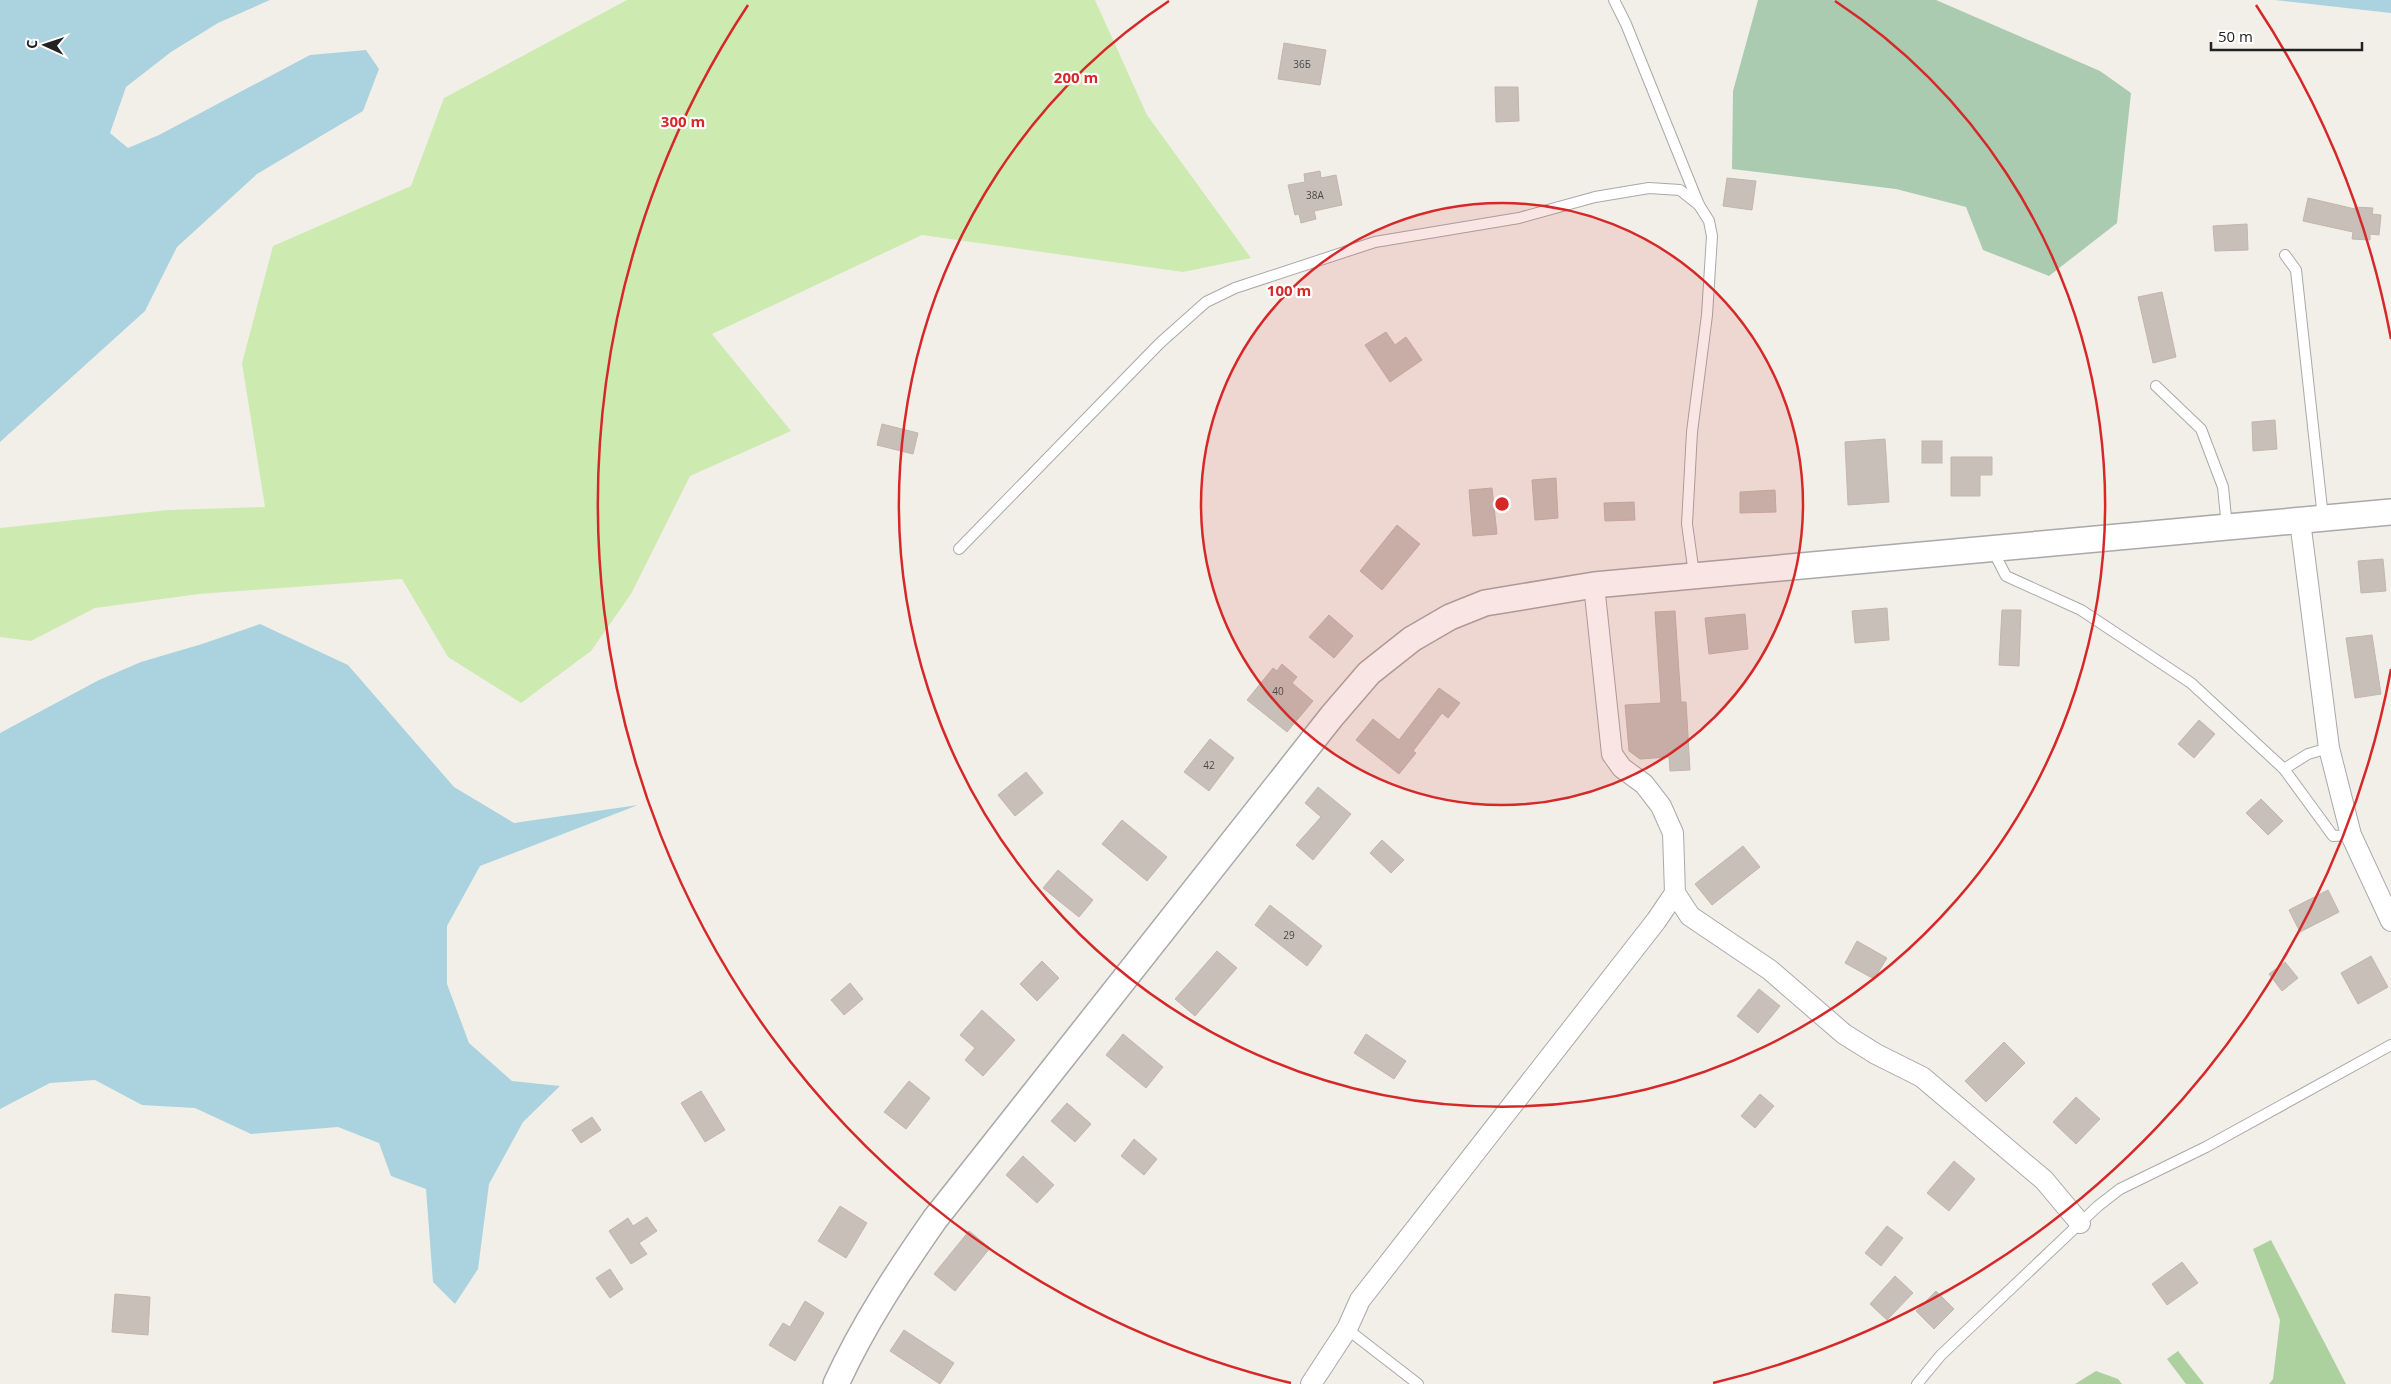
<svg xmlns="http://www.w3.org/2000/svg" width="2391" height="1384" viewBox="0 0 2391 1384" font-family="'Open Sans',sans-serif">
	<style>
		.grass { fill: #cdebb0 }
		.forest { fill: #add19e }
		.cemetery { fill: #aacbaf }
		.water { fill: #aad3df }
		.building { fill: #c7bfb8; stroke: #c4b6ab }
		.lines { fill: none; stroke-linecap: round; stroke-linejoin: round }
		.service-casing { stroke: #a9a9a9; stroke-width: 12 }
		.minor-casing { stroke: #a9a9a9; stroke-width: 22 }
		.tertiary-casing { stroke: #a9a9a9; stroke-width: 28 }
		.service { stroke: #fff; stroke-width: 10 }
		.minor { stroke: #fff; stroke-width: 20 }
		.tertiary { stroke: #fff; stroke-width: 25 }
		.ring { fill: none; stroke: #d62828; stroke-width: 2.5 }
		.labels { text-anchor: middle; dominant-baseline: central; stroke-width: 4.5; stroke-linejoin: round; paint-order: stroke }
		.number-label { font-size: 10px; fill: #4b4948 }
		.centre { fill: #d62828; stroke: #fff; stroke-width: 2.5 }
		.ring-label { font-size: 15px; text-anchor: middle; font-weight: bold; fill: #d62828; stroke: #fff; stroke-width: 4.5; stroke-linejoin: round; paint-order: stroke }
	</style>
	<rect width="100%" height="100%" fill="#f2efe9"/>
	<!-- grass -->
	<polygon class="grass" points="627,0 1095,0 1147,115 1251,258 1183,272 922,235 712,334 791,431 690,476 631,594 591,651 521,703 448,657 402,579 199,594 95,608 31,641 0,637 0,528 167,510 265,507 242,363 273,246 411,186 444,98"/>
	<!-- forest -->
	<g class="forest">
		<polygon points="2271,1240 2346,1384 2269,1384 2273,1379 2280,1320 2253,1249"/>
		<polygon points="2178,1351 2204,1384 2186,1384 2167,1359"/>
		<polygon points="2096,1371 2118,1379 2122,1384 2075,1384"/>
	</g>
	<!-- cemetery -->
	<polygon class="cemetery" points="1758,0 1936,0 2100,71 2131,93 2117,223 2049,276 1983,250 1966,207 1896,189 1732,169 1733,91"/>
	<!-- water -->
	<g class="water">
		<polygon points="0,0 270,0 218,23 171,52 126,87 110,133 128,148 159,135 310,55 366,50 379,69 363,111 257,174 177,247 145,311 0,442"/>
		<polygon points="2275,0 2391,0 2391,13"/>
		<polygon points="260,624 348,665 454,787 514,823 638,805 480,866 447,926 447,984 469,1043 512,1081 560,1086 523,1122 489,1184 478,1269 455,1304 433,1282 426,1189 391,1176 379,1143 338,1127 251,1134 195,1108 142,1105 95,1080 50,1083 0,1109 0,733 99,680 141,662 202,644"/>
	</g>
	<!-- building -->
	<g class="building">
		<polygon points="1284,43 1326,50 1320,85 1278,79"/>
		<polygon points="1495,87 1518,87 1519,121 1496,122"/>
		<polygon points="1320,171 1321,178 1336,175 1342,205 1314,211 1316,219 1301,223 1299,214 1295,215 1288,185 1305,182 1304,174"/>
		<polygon points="1727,178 1756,181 1752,210 1723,206"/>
		<polygon points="2308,198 2355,209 2355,207 2373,208 2372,214 2381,215 2379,235 2370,234 2370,240 2352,239 2353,232 2303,221"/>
		<polygon points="2247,224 2248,250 2215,251 2213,226"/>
		<polygon points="2162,292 2176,357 2153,363 2138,297"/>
		<polygon points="1386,332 1395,345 1406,337 1422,360 1390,382 1365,345"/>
		<polygon points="2275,420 2277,449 2253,451 2252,422"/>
		<polygon points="882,424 918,433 913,454 877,445"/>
		<polygon points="1885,439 1889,502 1848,505 1845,442"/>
		<rect x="1922" y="441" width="20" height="22"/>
		<polygon points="1951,457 1992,457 1992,475 1980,475 1980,496 1951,496"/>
		<polygon points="1556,478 1558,518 1535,520 1532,480"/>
		<polygon points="1492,488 1497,534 1473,536 1469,490"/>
		<polygon points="1775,490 1776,512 1740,513 1740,492"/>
		<polygon points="1634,502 1635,520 1605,521 1604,503"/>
		<polygon points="1397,525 1420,544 1382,590 1360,571"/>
		<polygon points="2383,559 2386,591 2361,593 2358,561"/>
		<polygon points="1887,608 1889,640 1855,643 1852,611"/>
		<polygon points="2002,610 2021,610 2019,666 1999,665"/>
		<polygon points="1675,611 1681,702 1686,702 1690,770 1670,771 1669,757 1640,759 1629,751 1625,705 1661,703 1655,612"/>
		<polygon points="1745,614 1748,649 1709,654 1705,618"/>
		<polygon points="1329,615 1353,636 1334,658 1309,637"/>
		<polygon points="2372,635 2381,694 2355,698 2346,638"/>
		<polygon points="1282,664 1297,677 1292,683 1313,701 1287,732 1247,700 1273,668 1277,671"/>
		<polygon points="1439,688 1460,703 1448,718 1442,713 1413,751 1416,753 1399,774 1356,740 1373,719 1399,740"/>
		<polygon points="2199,720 2215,734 2194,758 2178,744"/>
		<polygon points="1210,739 1234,758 1209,791 1184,772"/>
		<polygon points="1026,772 1043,793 1015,816 998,795"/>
		<polygon points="1318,787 1351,814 1313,860 1296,845 1321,817 1305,803"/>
		<polygon points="2261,799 2283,821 2268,835 2246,813"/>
		<polygon points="1122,820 1167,857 1147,881 1102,844"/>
		<polygon points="1382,840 1404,860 1391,873 1370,853"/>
		<polygon points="1743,846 1760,867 1712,905 1695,884"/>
		<polygon points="1058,870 1093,900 1079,917 1043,888"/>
		<polygon points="2328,890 2339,912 2300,932 2289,910"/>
		<polygon points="1270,905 1322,946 1307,966 1255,925"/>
		<polygon points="1857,941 1887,958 1874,979 1845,963"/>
		<polygon points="1217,951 1237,968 1195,1016 1175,999"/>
		<polygon points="2371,956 2388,987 2358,1004 2341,973"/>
		<polygon points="1042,961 1059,978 1037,1001 1020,984"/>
		<polygon points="2285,962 2298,978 2282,991 2269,974"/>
		<polygon points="850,983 863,999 844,1015 831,1000"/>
		<polygon points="1759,989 1780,1006 1758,1033 1737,1016"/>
		<polygon points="982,1010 1015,1040 983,1076 965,1060 975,1048 960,1035"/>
		<polygon points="1123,1034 1163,1067 1146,1088 1106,1055"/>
		<polygon points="1366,1034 1406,1061 1394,1079 1354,1053"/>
		<polygon points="2004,1042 2025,1063 1986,1102 1965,1081"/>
		<polygon points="909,1081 930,1098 906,1129 884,1112"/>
		<polygon points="701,1091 725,1130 705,1142 681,1103"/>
		<polygon points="1760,1094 1774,1106 1755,1128 1741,1116"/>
		<polygon points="2076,1097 2100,1119 2076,1144 2053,1122"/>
		<polygon points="1067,1103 1091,1124 1075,1142 1051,1121"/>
		<polygon points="592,1117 601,1130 581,1143 572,1130"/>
		<polygon points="1134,1139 1157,1159 1144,1175 1121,1156"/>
		<polygon points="1023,1156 1054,1185 1037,1203 1006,1175"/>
		<polygon points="1954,1161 1975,1179 1949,1211 1927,1193"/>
		<polygon points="840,1206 867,1223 846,1258 818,1241"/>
		<polygon points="647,1217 657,1231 639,1243 647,1254 631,1264 609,1231 628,1218 633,1226"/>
		<polygon points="1887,1226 1903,1238 1881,1266 1865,1253"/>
		<polygon points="969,1231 990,1248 955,1291 934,1274"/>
		<polygon points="2182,1262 2198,1283 2167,1305 2152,1284"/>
		<polygon points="610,1269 623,1289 610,1298 596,1278"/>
		<polygon points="1895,1276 1913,1293 1887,1320 1870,1304"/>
		<polygon points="1936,1291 1954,1309 1934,1329 1916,1311"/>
		<polygon points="115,1294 150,1297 148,1335 112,1332"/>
		<polygon points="805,1301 824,1313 795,1361 769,1345 783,1323 790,1327"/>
		<polygon points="904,1330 954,1363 940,1384 890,1351"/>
	</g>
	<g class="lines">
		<defs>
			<g id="service">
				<polyline points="1614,0 1626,24 1699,205 1709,221 1712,236 1707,315 1692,432 1687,524 1694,574"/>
				<polyline points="2285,255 2296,270 2323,518"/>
				<polyline points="2156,386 2201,429 2223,487 2227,527"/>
				<polyline points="959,549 1160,343 1206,302 1235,288 1375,242 1519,218 1595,197 1649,188 1680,190 1699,205"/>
				<polyline points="1992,549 2006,576 2081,610 2191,683 2284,769 2333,836 2351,835"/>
				<polyline points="2284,769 2308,754 2329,748"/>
				<polyline points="1347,1329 1418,1384"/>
				<polyline points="1917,1384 1941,1355 2098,1206 2120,1189 2206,1147 2391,1045"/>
			</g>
			<g id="minor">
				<polyline points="2300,521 2329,748 2351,835 2391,921"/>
				<polyline points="1675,893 1690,916 1770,970 1844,1034 1876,1054 1922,1077 2044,1180 2080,1223"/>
				<polyline points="1311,1384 1347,1329 1360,1300 1656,921 1675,893 1673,833 1661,806 1644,784 1622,768 1612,754 1594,585"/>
			</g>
			<path id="tertiary" d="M836,1384C863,1325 898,1272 935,1219L1332,716L1369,673L1412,639L1450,617L1485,603L1594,585L2391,512"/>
		</defs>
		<!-- service casing -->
		<use href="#service" class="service-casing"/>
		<!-- minor casing -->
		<use href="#minor" class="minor-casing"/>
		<!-- tertiary casing -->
		<use href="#tertiary" class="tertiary-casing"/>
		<!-- service -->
		<use href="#service" class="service"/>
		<!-- minor -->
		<use href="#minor" class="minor"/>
		<!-- tertiary -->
		<use href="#tertiary" class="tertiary"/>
	</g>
	<!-- distance rings -->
	<circle cx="1502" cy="504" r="301" fill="#d62828" fill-opacity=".12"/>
	<g class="ring">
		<circle cx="1502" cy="504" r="301"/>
		<path d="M1835 1A603 603 0 1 1 1169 1"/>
		<path d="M2391 669A904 904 0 0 1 1713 1383M1291 1383A904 904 0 0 1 748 5M2256 5A904 904 0 0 1 2391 339"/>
	</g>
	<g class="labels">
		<!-- number labels -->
		<g class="number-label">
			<text x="1302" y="64">36Б</text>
			<text x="1315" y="195">38А</text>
			<text x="1278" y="691">40</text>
			<text x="1209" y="765">42</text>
			<text x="1289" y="935">29</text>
		</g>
	</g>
	<circle cx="1502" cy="504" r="8" class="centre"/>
	<g class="ring-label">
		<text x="1076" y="83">200 m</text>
		<text x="683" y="127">300 m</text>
		<text x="1289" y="296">100 m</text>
	</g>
	<!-- north arrow -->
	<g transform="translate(45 45) rotate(273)" stroke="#ffffff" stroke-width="4" paint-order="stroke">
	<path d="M0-4L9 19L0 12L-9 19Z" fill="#222222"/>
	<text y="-8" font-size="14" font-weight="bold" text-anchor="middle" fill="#222222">С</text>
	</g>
	<!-- scale -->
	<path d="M2211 42v8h151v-8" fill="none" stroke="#222222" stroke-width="2.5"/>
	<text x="2218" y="42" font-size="15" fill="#222222" stroke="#ffffff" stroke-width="4" paint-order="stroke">50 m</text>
</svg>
